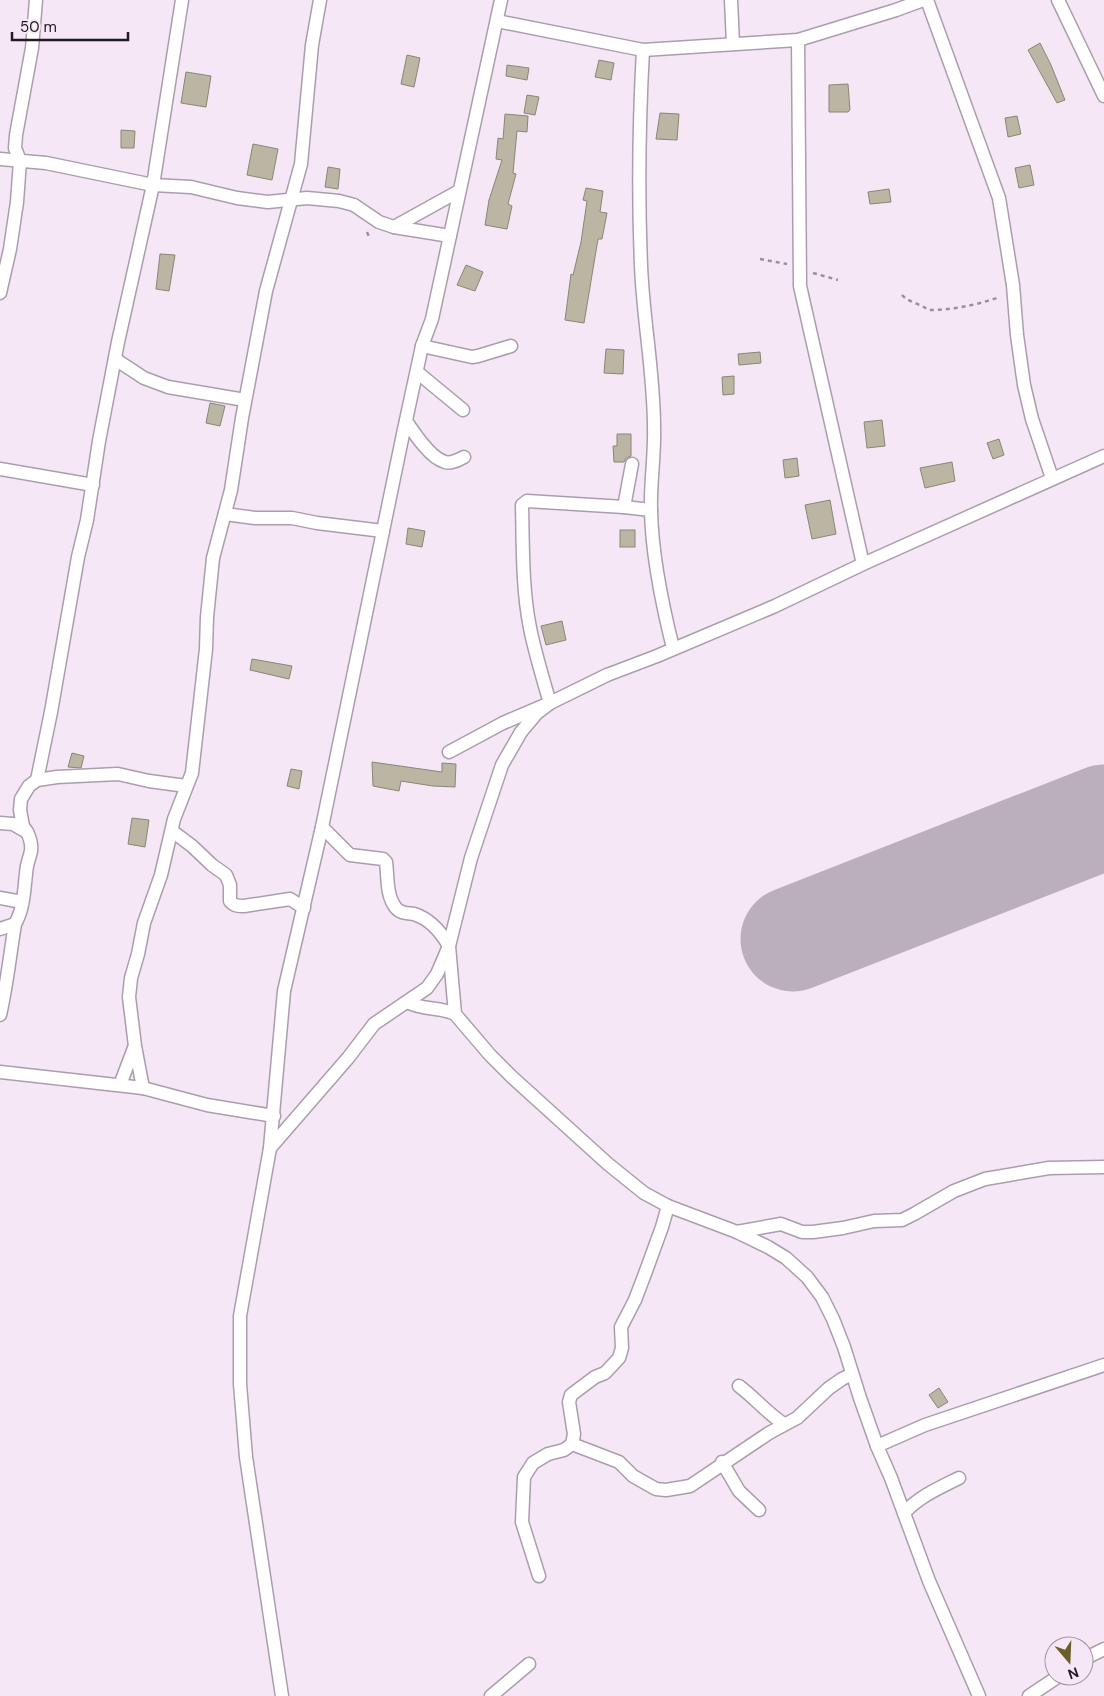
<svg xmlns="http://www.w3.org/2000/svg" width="1104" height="1696" viewBox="0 0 1104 1696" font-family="'DM Sans',sans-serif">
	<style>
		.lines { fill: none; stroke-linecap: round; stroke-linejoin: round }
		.runway { stroke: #baafbb; stroke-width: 105 }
		.building { fill: #bbb6a4; stroke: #8a8675 }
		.minor-casing { stroke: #ab9eac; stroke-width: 15 }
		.path { stroke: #9a909b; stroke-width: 2.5; stroke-dasharray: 4 4; stroke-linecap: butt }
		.minor { stroke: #fff; stroke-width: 12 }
	</style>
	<rect width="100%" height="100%" fill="#f5e7f6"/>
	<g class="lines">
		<!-- runway -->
		<polyline class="runway" points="793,939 1104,817"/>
	</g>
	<!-- building -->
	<g class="building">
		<polygon points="1040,43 1051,65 1065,100 1057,103 1028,50"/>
		<polygon points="407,55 420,58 414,87 401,84"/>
		<polygon points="599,60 614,63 611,80 595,77"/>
		<polygon points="507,65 529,68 527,80 506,76"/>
		<polygon points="186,72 211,76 206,107 181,103"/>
		<polygon points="848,84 850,110 848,112 829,112 829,85"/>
		<polygon points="527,95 539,97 535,115 524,113"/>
		<polygon points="660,113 679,114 677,140 656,139"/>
		<polygon points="505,114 528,116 527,132 517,131 513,173 516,174 508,204 512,206 507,229 485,225 489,200 502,160 496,159 498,138 503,139"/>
		<polygon points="1017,116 1021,134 1008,137 1005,118"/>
		<polygon points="121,130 135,131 134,148 121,148"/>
		<polygon points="253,144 278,149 272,180 247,175"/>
		<polygon points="1030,165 1034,185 1019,188 1015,168"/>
		<polygon points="328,167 340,169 338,189 325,187"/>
		<polygon points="586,188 603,191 600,212 607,213 602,239 598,239 584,323 565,320 571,274 573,275 581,242 587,201 583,200"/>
		<polygon points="889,189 891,202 870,204 868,192"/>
		<polygon points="160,254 175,255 169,291 156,289"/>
		<polygon points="466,265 483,272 475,291 457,285"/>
		<polygon points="606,349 624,350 623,374 604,373"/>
		<polygon points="760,352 761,363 739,365 738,354"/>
		<polygon points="734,376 734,394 723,395 722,377"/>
		<polygon points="210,403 225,406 220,426 206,423"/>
		<polygon points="882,420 885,446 867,448 864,422"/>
		<polygon points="617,434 631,434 631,456 626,458 624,462 614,462 613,446 617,446"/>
		<polygon points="999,439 1004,455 993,459 987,443"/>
		<polygon points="797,458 799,476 785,478 783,460"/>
		<polygon points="952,462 955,481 925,488 920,468"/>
		<polygon points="830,500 836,534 812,539 805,505"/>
		<polygon points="408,528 425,531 422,547 406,544"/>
		<rect x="620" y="530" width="15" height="17"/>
		<polygon points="562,621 566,640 546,645 541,626"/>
		<polygon points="252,659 292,666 289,679 250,670"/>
		<polygon points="72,753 84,756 81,768 68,767"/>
		<polygon points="372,762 442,772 442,763 456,764 455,787 433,786 401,781 399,791 373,786"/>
		<polygon points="291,769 302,771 299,789 287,786"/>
		<polygon points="132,818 149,820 145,847 128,844"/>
		<polygon points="939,1388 948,1402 938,1408 929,1395"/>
	</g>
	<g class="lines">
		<defs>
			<g id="minor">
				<polyline points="731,0 733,44"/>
				<polyline points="927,0 999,198 1013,285 1017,335 1024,385 1032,419 1052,478"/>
				<polyline points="1058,0 1104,96"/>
				<polyline points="497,21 643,50 798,40 896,10 923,0"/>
				<polyline points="798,40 800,286 863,564"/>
				<path d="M643,50C639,122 638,193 641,265C643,319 654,373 654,427C655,455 650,483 651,511C652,557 662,604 673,648"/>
				<polyline points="0,159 46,163 153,185 191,187 237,198 268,202 307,198 339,201 354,205 379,222 394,227 450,236"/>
				<polyline points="394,227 459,191"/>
				<polyline points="0,293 10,249 17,202 20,161 15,148 16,135 32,48 36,0"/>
				<polyline points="422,346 472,357 478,356 511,346"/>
				<polyline points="115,359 144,378 168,387 245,400"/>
				<polyline points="417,372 463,410"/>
				<path d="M406,421C414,433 430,458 445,462C451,464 458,460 464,457"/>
				<polyline points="0,469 93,485"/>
				<polyline points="624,507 632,464"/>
				<polyline points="225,514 255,518 292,518 317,523 383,531"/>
				<path d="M449,752L503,723L550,703C543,679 535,653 530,628C522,588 523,546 522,505L527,501L624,507L651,510"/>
				<polyline points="37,780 51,712 78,557 87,520 99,441 118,342 153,185 182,0"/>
				<polyline points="0,823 13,824 27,832 23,826 20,810 21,799 29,786 37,780 57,777 118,774 149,781 186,786"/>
				<path d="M322,827L350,855L383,859L386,862C388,877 386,896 396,908C401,914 408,913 414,914C430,919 441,932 449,946L455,1014L490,1055L512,1077L608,1164L644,1193L668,1206L737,1232L768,1247L786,1258L807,1277L822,1297L833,1319L844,1347L860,1398L877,1446L891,1478L929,1581L979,1696"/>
				<path d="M172,831L192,846L212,865L226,875L230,885V901C234,906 238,906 244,906L290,899L304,908"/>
				<polyline points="0,898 22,902"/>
				<polyline points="0,929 15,924"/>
				<path d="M407,1002C425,1011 438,1006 455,1014"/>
				<path d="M0,1015C7,985 10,954 15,924C25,907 24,885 27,866C28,861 30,856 31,851C32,844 30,838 27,832"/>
				<polyline points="0,1072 143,1088 207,1105 274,1116"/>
				<polyline points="120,1085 134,1048"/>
				<polyline points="143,1088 135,1046 129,997 131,978 138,954 144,923 161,875 174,819 192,773 206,649 207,617 213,558 231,490 242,418 266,291 301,164 312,45 320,0"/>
				<polyline points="270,1148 348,1058 374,1024 427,988 437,974 449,946 471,858 502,765 521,732 537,713 550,703 607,675 657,656 775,606 863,564 1104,456"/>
				<polyline points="737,1232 781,1224 802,1232 813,1232 843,1228 874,1221 902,1220 914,1214 954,1191 985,1179 1049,1168 1104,1167"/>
				<path d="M739,1386C755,1398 768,1414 784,1424"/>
				<polyline points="572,1444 619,1462 633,1476 656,1489 666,1490 690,1486 769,1433 797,1418 829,1388 842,1379 852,1374"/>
				<polyline points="877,1446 925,1425 1104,1365"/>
				<polyline points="722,1462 739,1491 759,1510"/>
				<path d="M904,1513C920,1496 939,1488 959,1478"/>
				<polyline points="539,1576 522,1522 524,1477 533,1463 548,1454 564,1450 572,1444 574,1434 569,1402 571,1395 595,1377 605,1373 619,1358 622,1348 621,1327 635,1300 646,1271 662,1227 668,1206"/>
				<polyline points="1084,1659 1104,1649"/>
				<polyline points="282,1696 246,1457 240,1384 240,1316 270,1148 284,991 322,827 403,434 422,346 432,319 501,0"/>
				<polyline points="491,1696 529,1664"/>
				<polyline points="1029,1696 1059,1676"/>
			</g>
		</defs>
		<!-- minor casing -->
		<use href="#minor" class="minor-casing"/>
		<!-- path -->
		<g class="path">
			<polyline points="367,232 370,239"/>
			<polyline points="760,259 787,264"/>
			<polyline points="813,273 838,280"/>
			<path d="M902,295C909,303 920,303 928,310C953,310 976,305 1000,297"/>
		</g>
		<!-- minor -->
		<use href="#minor" class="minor"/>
	</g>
	<!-- north arrow -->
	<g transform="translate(1069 1661) rotate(161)"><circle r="24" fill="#f5e7f6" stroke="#a095a0"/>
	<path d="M0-4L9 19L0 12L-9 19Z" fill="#6b5c2a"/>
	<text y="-8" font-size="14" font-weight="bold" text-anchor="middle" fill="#201b20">N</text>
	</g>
	<!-- scale -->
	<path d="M12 32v8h116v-8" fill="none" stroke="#201b20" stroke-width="2.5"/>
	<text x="20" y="32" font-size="15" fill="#201b20" stroke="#f5e7f6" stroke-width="4" paint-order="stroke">50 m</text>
</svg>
